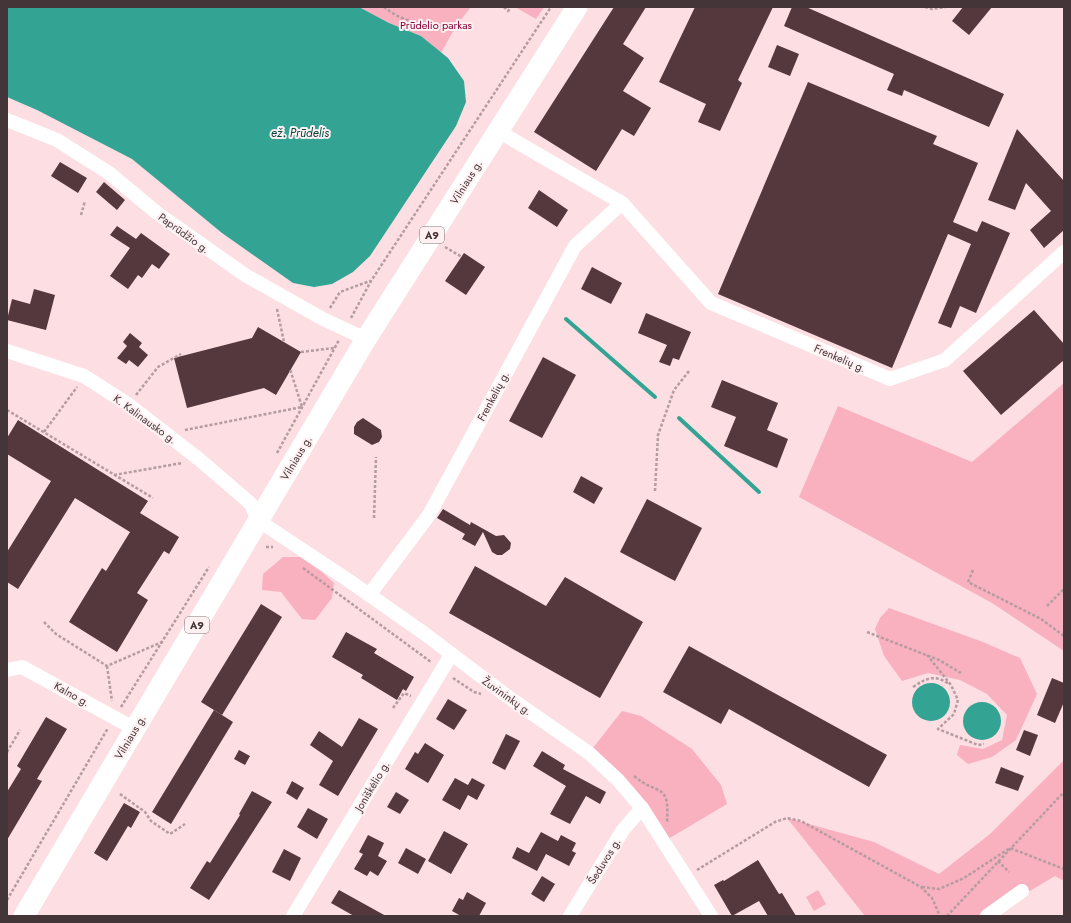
<svg xmlns="http://www.w3.org/2000/svg" width="1071" height="923" viewBox="0 0 1071 923" font-family="Jost,sans-serif">
	<style>
		.green { fill: #f9b1c0 }
		.water { fill: #33a494 }
		.lines { fill: none; stroke-linecap: round; stroke-linejoin: round }
		.stream { stroke: #33a494; stroke-width: 4 }
		.building { fill: #55383e }
		.path { stroke: #b49ca0; stroke-width: 2.5; stroke-dasharray: 3 2; stroke-linecap: butt }
		.minor { stroke: #fff; stroke-width: 14 }
		.highway { stroke: #fff; stroke-width: 21 }
		.labels { text-anchor: middle; dominant-baseline: central; stroke-width: 4; stroke-linejoin: round; paint-order: stroke }
		.shield { fill: #fff0f2; stroke: #7c6d70; stroke-width: 1 }
		.shield-label { font-size: 10px; font-weight: bold; fill: #443538 }
		.park-label { font-size: 11px; fill: #830039; stroke: #fff0f2 }
		.street-label { font-size: 11px; fill: #443538; stroke: #fff0f2 }
		.water-label { font-size: 12px; font-style: italic; fill: #01463e; stroke: #fff0f2 }
	</style>
	<rect width="100%" height="100%" fill="#fcdee3"/>
	<!-- green -->
	<g class="green">
		<polygon points="359,7 471,7 456,26 441,53 421,36 389,23"/>
		<polygon points="515,7 544,7 536,19"/>
		<polygon points="1064,383 1064,651 992,603 799,497 838,406 972,462"/>
		<polygon points="283,557 300,557 322,572 334,583 332,598 315,620 302,619 281,592 262,590 263,574"/>
		<polygon points="889,608 983,642 1020,658 1037,694 1016,740 992,757 968,764 957,755 960,745 983,749 1002,740 1007,715 987,694 960,680 928,673 902,681 884,656 875,629 880,618"/>
		<polygon points="622,711 641,716 692,749 721,785 727,804 663,842 589,753"/>
		<polygon points="1064,760 1064,881 1055,876 988,916 865,916 787,818 874,842 939,874 990,834"/>
		<polygon points="818,890 826,904 814,911 806,897"/>
	</g>
	<!-- water -->
	<g class="water">
		<polygon points="7,7 359,7 389,23 421,36 448,58 464,81 466,102 456,126 370,256 353,272 332,284 314,287 293,283 222,233 132,159 37,110 7,97"/>
		<circle cx="931" cy="702" r="19"/>
		<circle cx="982" cy="721" r="19"/>
	</g>
	<g class="lines">
		<!-- stream -->
		<g class="stream">
			<polyline points="566,319 655,397"/>
			<polyline points="679,418 759,492"/>
		</g>
	</g>
	<!-- building -->
	<g class="building">
		<polygon points="614,7 646,7 623,44 644,58 623,91 651,108 634,136 622,129 596,171 534,132"/>
		<polygon points="695,7 773,7 738,80 742,83 720,131 698,122 706,104 659,82"/>
		<polygon points="792,7 806,7 1004,94 989,127 904,90 902,96 887,90 894,74 784,26"/>
		<polygon points="963,7 992,7 969,35 952,21"/>
		<polygon points="777,45 799,54 790,76 768,67"/>
		<polygon points="808,82 937,136 933,144 978,163 953,222 977,232 982,221 1010,233 976,313 960,306 951,328 938,323 971,244 948,234 892,368 718,294"/>
		<polygon points="1017,129 1064,181 1064,230 1044,248 1030,230 1051,211 1026,183 1015,210 988,200"/>
		<polygon points="60,162 87,178 78,193 51,176"/>
		<polygon points="104,182 125,200 117,210 96,192"/>
		<polygon points="539,190 568,210 557,227 528,208"/>
		<polygon points="117,226 136,239 141,233 170,254 159,269 152,264 142,278 138,275 128,289 110,276 130,248 110,235"/>
		<polygon points="464,253 485,267 466,295 445,281"/>
		<polygon points="592,267 622,283 611,304 581,289"/>
		<polygon points="34,289 55,295 46,330 7,320 12,299 30,304"/>
		<polygon points="1034,310 1064,344 1064,360 1001,415 963,371"/>
		<polygon points="646,313 691,332 679,360 673,358 670,366 659,362 667,345 638,333"/>
		<polygon points="258,327 301,352 276,395 264,388 187,408 174,358 252,338"/>
		<polygon points="130,333 142,343 139,347 148,355 138,367 129,360 126,364 117,358 127,346 123,342"/>
		<polygon points="543,357 576,375 542,438 509,421"/>
		<polygon points="722,380 778,403 767,430 788,439 777,468 724,446 736,417 711,407"/>
		<polygon points="363,418 381,430 382,437 379,442 372,445 354,434 354,427 357,422"/>
		<polygon points="18,420 148,501 140,513 179,537 169,554 164,551 137,593 148,600 117,652 69,622 102,568 106,571 130,532 75,498 18,589 7,582 7,552 51,481 7,454 7,438"/>
		<polygon points="581,476 603,488 594,504 573,492"/>
		<polygon points="647,499 702,528 675,581 620,552"/>
		<polygon points="443,509 470,525 471,522 496,536 504,535 511,543 510,549 502,555 497,555 492,552 483,532 475,546 462,539 465,534 437,518"/>
		<polygon points="475,566 546,606 565,577 643,622 600,698 449,613"/>
		<polygon points="261,604 282,617 222,715 201,702"/>
		<polygon points="346,632 377,649 374,653 414,677 406,691 403,689 397,700 361,678 363,675 332,657"/>
		<polygon points="689,646 887,755 869,787 729,709 721,724 663,692"/>
		<polygon points="1052,678 1064,683 1064,702 1055,723 1037,715"/>
		<polygon points="448,699 467,710 454,730 436,719"/>
		<polygon points="214,710 233,722 171,824 152,812"/>
		<polygon points="46,717 67,729 37,779 42,781 7,840 7,792 21,769 17,766"/>
		<polygon points="359,718 378,729 338,796 319,785 333,761 310,745 319,731 342,747"/>
		<polygon points="1024,730 1038,735 1030,756 1016,750"/>
		<polygon points="506,734 520,741 505,770 492,763"/>
		<polygon points="425,743 444,755 428,783 405,769 415,752 418,754"/>
		<polygon points="239,750 250,756 245,765 234,759"/>
		<polygon points="542,751 565,765 563,769 606,792 600,804 586,796 570,824 550,814 566,786 533,766"/>
		<polygon points="1001,767 1024,776 1018,791 995,783"/>
		<polygon points="455,778 468,785 472,778 485,785 477,800 468,795 460,810 442,800"/>
		<polygon points="292,781 304,788 297,800 286,793"/>
		<polygon points="252,791 272,802 209,900 190,888 207,861 210,863 240,815 239,814"/>
		<polygon points="396,792 409,800 400,814 387,807"/>
		<polygon points="124,803 140,812 131,828 128,826 107,861 94,853"/>
		<polygon points="308,808 328,819 317,839 297,827"/>
		<polygon points="444,831 468,844 451,874 428,861"/>
		<polygon points="541,832 558,841 561,835 576,843 572,851 576,853 569,866 546,854 537,871 512,858 517,847 529,853"/>
		<polygon points="368,835 384,843 378,856 387,861 378,876 370,871 367,876 354,869 363,854 359,852"/>
		<polygon points="406,848 426,859 418,874 398,863"/>
		<polygon points="284,849 301,858 290,881 272,872"/>
		<polygon points="758,860 779,894 782,893 796,916 768,916 759,901 732,916 714,885 723,880 724,881"/>
		<polygon points="542,876 555,884 544,902 531,894"/>
		<polygon points="339,890 386,916 354,916 331,903"/>
		<polygon points="467,892 486,903 479,916 461,916 452,911 459,898 463,900"/>
	</g>
	<g class="lines">
		<!-- path -->
		<g class="path">
			<path d="M384,7C403,23 432,28 456,26"/>
			<polyline points="504,7 508,11 511,7"/>
			<polyline points="925,7 932,9 946,7"/>
			<polyline points="81,215 85,201"/>
			<polyline points="445,247 462,257"/>
			<polyline points="330,308 340,292 370,281"/>
			<polyline points="277,309 284,342"/>
			<polyline points="351,318 371,281 551,7"/>
			<polyline points="301,352 334,348"/>
			<polyline points="136,395 158,367 181,354"/>
			<polyline points="7,410 153,498"/>
			<polyline points="185,430 302,407 290,369"/>
			<polyline points="44,432 77,387"/>
			<polyline points="277,453 339,340"/>
			<polyline points="114,475 182,463"/>
			<polyline points="655,491 658,435 674,390 689,371"/>
			<polyline points="374,518 376,457"/>
			<polyline points="266,547 273,547"/>
			<polyline points="303,568 431,662"/>
			<polyline points="973,570 968,582 1041,619 1064,636"/>
			<polyline points="1047,606 1064,589"/>
			<polyline points="44,622 56,634 107,666 162,642"/>
			<polyline points="867,632 939,660 961,673"/>
			<polyline points="927,655 951,685 958,700 954,714 938,729 978,745 984,744"/>
			<polyline points="107,666 112,701"/>
			<polyline points="453,678 474,692 481,694"/>
			<path d="M913,687C927,678 934,674 949,684"/>
			<polyline points="121,707 209,567"/>
			<polyline points="393,708 404,693 411,696"/>
			<polyline points="7,752 20,730"/>
			<path d="M634,776C657,796 670,781 667,822"/>
			<polyline points="120,794 145,812 151,821 170,834 185,824"/>
			<polyline points="998,861 1009,872"/>
			<polyline points="697,870 775,822 787,818 801,821 921,887 932,898 940,916"/>
			<polyline points="922,887 939,889 964,878 1010,848 1064,869"/>
			<polyline points="7,900 108,728"/>
			<polyline points="947,916 1064,792"/>
		</g>
		<!-- minor -->
		<g class="minor">
			<polyline points="7,120 57,140 109,173 157,213 245,275 323,319 366,339"/>
			<polyline points="498,131 622,203 711,303 890,379 945,360 1064,252"/>
			<polyline points="7,351 84,376 129,405 200,460 250,503 259,521 348,580 425,634 507,696 589,753 618,780 642,808 711,916"/>
			<polyline points="369,595 429,515 575,246 622,203"/>
			<polyline points="7,670 22,667 135,729"/>
			<polyline points="293,916 451,655"/>
			<polyline points="570,916 623,830 642,808"/>
			<polyline points="987,916 1022,891"/>
		</g>
		<!-- highway -->
		<polyline class="highway" points="24,916 366,339 577,7"/>
	</g>
	<g class="labels">
		<!-- shield labels -->
		<g class="shield">
			<rect x="420" y="227" width="24" height="16" rx="3"/>
			<rect x="185" y="617" width="24" height="16" rx="3"/>
		</g>
		<g class="shield-label">
			<text x="432" y="235">A9</text>
			<text x="197" y="625">A9</text>
		</g>
		<!-- park labels -->
		<g class="park-label">
			<text x="436" y="25">Prūdelio parkas</text>
		</g>
		<!-- street labels -->
		<g class="street-label">
			<text transform="translate(466 182) rotate(-58)">Vilniaus g.</text>
			<text transform="translate(184 233) rotate(36)">Paprūdžio g.</text>
			<text transform="translate(840 358) rotate(23)">Frenkelių g.</text>
			<text transform="translate(493 396) rotate(-62)">Frenkelių g.</text>
			<text transform="translate(145 419) rotate(36)">K. Kalinausko g.</text>
			<text transform="translate(296 458) rotate(-59)">Vilniaus g.</text>
			<text transform="translate(72 694) rotate(29)">Kalno g.</text>
			<text transform="translate(507 696) rotate(35)">Žuvininkų g.</text>
			<text transform="translate(130 737) rotate(-59)">Vilniaus g.</text>
			<text transform="translate(372 786) rotate(-59)">Joniškėlio g.</text>
			<text transform="translate(604 861) rotate(-58)">Šeduvos g.</text>
		</g>
		<!-- water labels -->
		<g class="water-label">
			<text x="300" y="133">ež. Prūdelis</text>
		</g>
	</g>
	<!-- border -->
	<rect width="1071" height="923" fill="none" stroke="#443538" stroke-width="16"/>
</svg>
